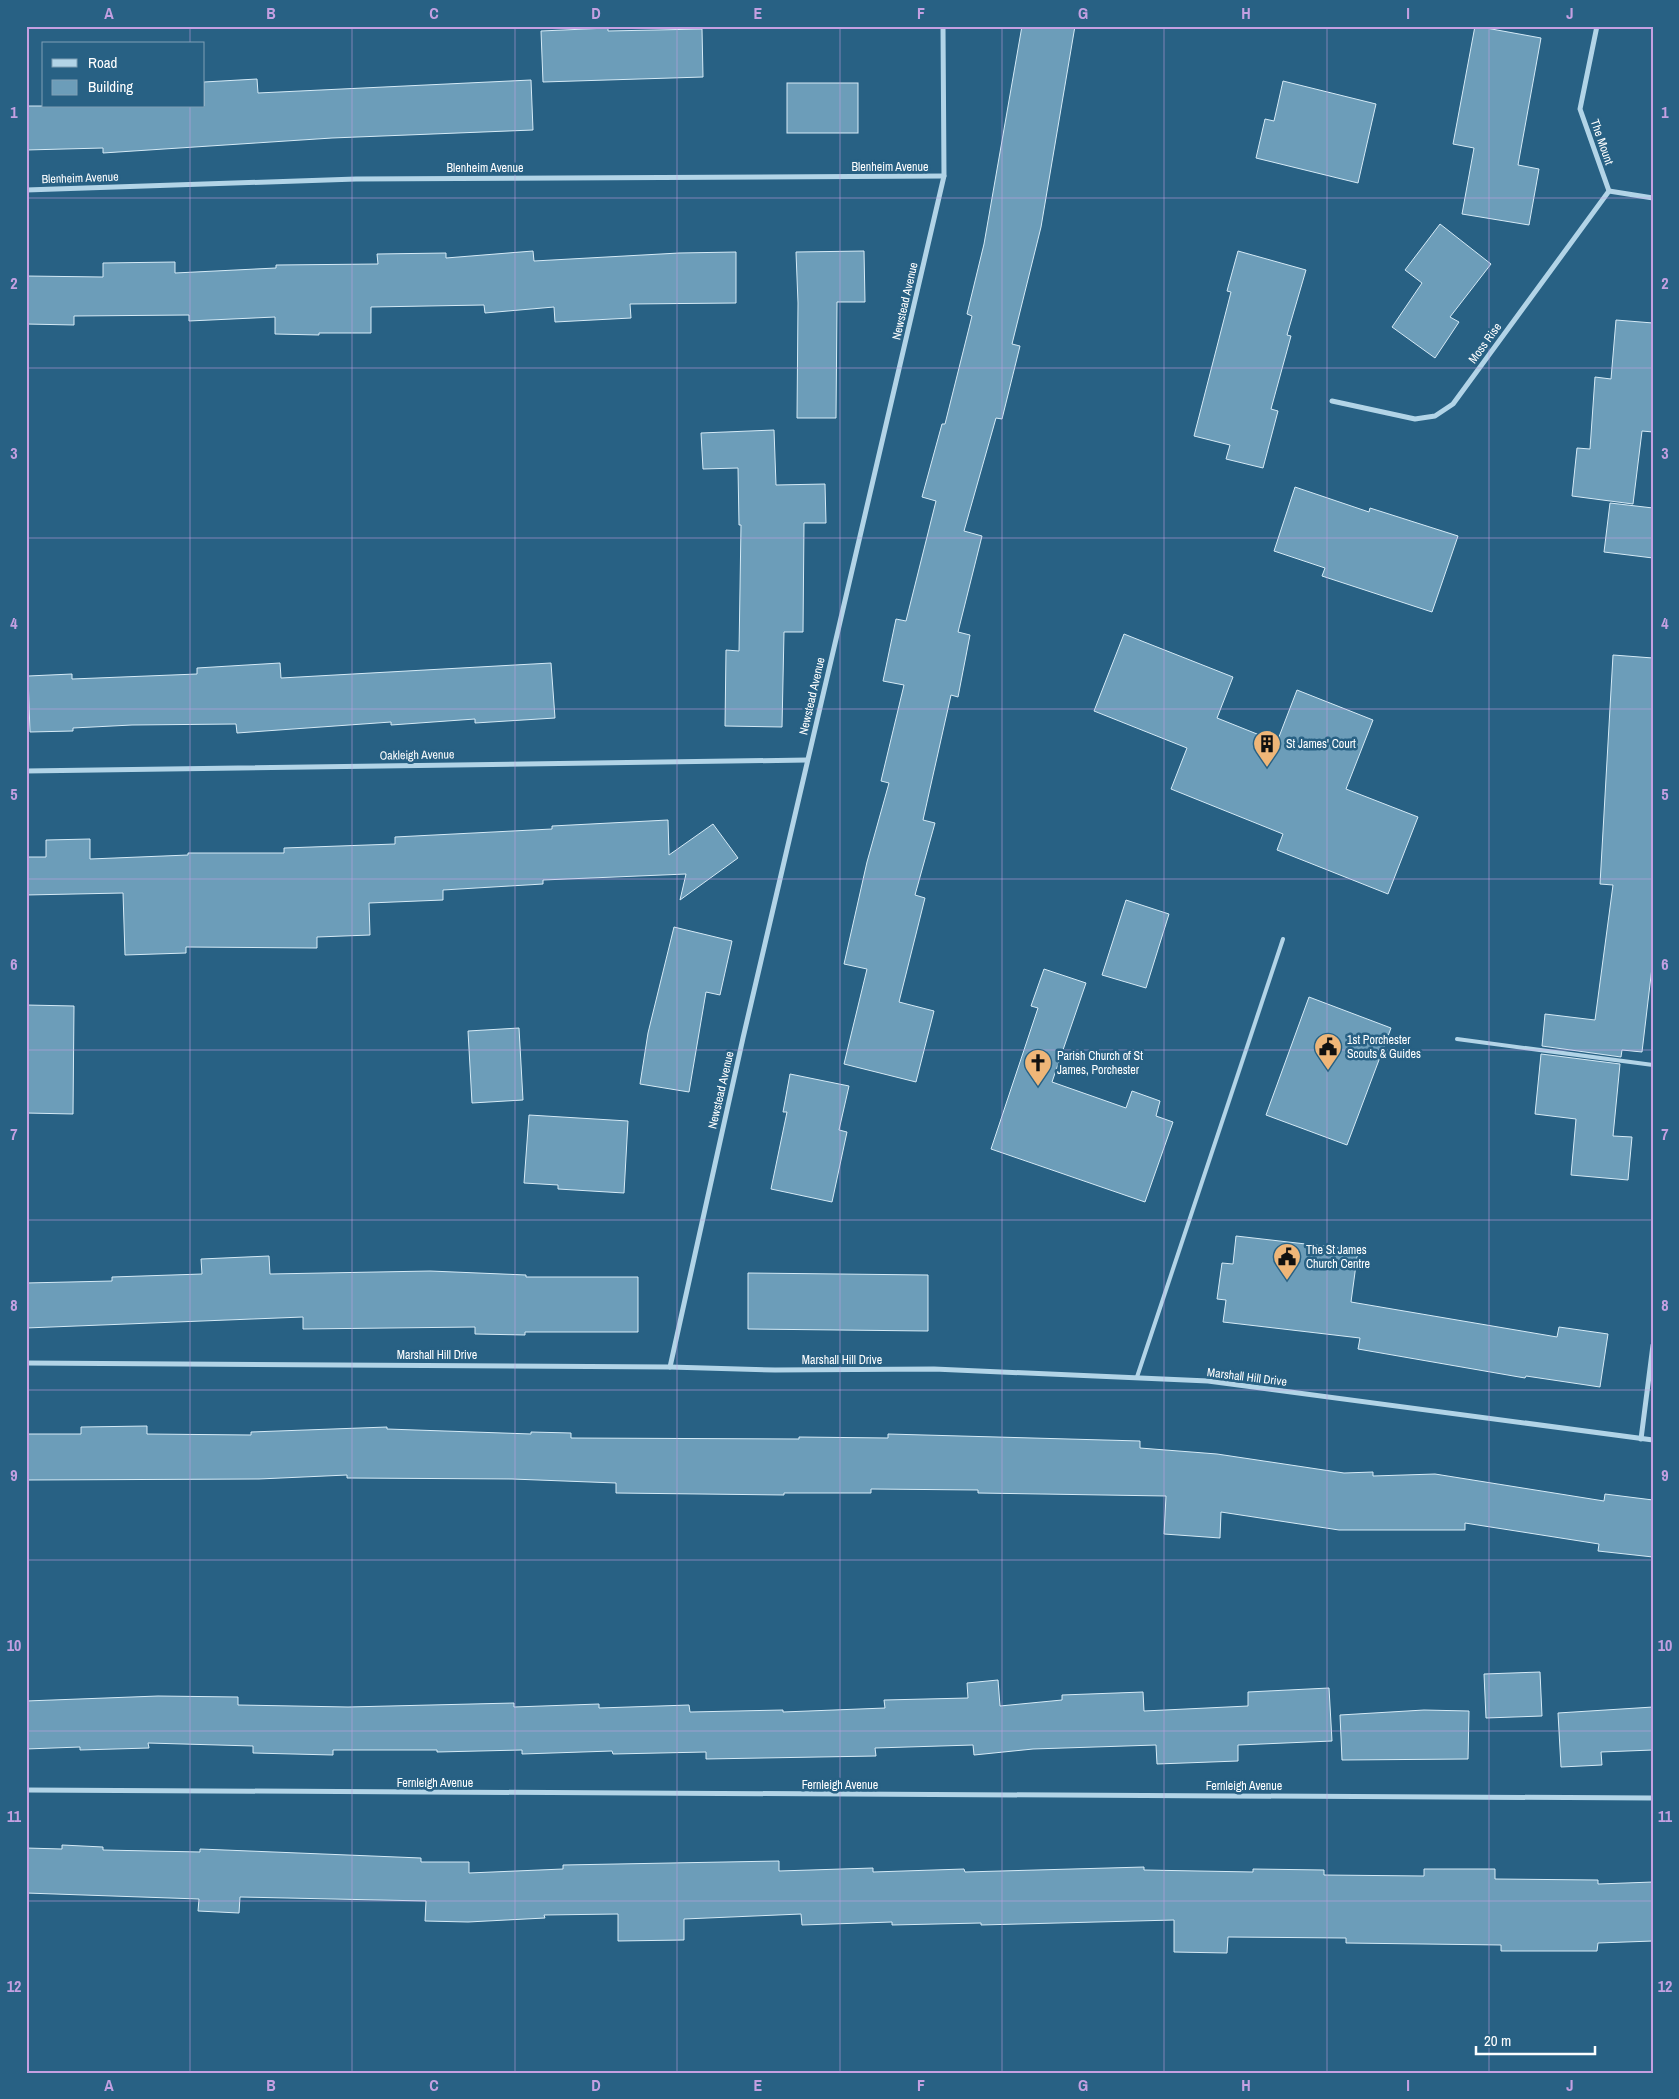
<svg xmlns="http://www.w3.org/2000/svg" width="1679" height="2099" viewBox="0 0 1679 2099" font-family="'Archivo Narrow',sans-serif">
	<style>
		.building { fill: #6c9db9; stroke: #d5eaf6 }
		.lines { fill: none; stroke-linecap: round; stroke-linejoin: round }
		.service { stroke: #b2d4e7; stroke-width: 4 }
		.minor { stroke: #b2d4e7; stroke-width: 5 }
		.grid { fill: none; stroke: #c4a0e2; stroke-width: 1; stroke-opacity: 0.55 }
		.labels { text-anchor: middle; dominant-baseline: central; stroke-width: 5; stroke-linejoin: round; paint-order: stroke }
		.street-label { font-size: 12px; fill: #fff; stroke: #286184 }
		.poi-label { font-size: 12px; fill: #fff; stroke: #286184; text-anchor: start }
		.neatline { fill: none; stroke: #c4a0e2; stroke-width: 2 }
		.grid-label { font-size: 16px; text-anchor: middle; font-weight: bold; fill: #c4a0e2 }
	</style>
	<rect width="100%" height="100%" fill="#286184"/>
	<!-- building -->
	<g class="building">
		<polygon points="1022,26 1075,26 1041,227 1012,344 1020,346 1002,419 996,418 964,531 982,536 958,632 970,635 958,697 951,695 923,820 935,823 915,895 925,898 899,1002 934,1011 916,1082 844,1064 867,969 844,964 867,862 889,783 881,781 904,685 883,681 896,619 906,621 936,501 922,497 942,424 945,424 972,316 967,314 984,244"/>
		<polygon points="1475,26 1541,38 1518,165 1539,169 1529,225 1462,214 1474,148 1453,144"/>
		<polygon points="608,28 608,31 702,29 703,77 543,82 541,31"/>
		<polygon points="257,79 258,93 531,80 533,130 332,138 103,153 103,148 26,150 26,106 204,106 204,82"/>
		<polygon points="1283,81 1376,104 1358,183 1256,158 1265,119 1274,121"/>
		<rect x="787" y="83" width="71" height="50"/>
		<polygon points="1440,224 1491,264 1450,317 1459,322 1435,358 1392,327 1422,283 1405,270"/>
		<polygon points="533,251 534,261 679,253 736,252 736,303 630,304 631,318 555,322 554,307 485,313 484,305 371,307 371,333 319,333 319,335 275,334 275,317 189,321 189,315 74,316 74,325 26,324 26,276 103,277 103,263 175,262 175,273 276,268 276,265 378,264 377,254 446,253 446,258"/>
		<polygon points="864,251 865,302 837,302 836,418 797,418 798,303 796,252"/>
		<polygon points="1238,251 1306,270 1287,335 1291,336 1271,409 1278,411 1263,468 1226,459 1230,445 1194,436 1231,292 1227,291"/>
		<polygon points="1616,320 1653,323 1653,432 1642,431 1633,504 1572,496 1577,448 1590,449 1595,377 1611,379"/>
		<polygon points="774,430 776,485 825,484 826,523 804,523 803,632 784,632 782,727 725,726 726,650 739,651 741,525 739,525 738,468 703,469 701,433"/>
		<polygon points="1295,487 1369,512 1370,508 1458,536 1432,612 1322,576 1325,568 1274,551"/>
		<polygon points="1610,503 1653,508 1653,558 1604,552"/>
		<polygon points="1124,634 1233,677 1217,718 1277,742 1297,690 1373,720 1346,789 1418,817 1388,894 1277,850 1283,834 1171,789 1187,748 1094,711"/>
		<polygon points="1613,655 1653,658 1653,959 1642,1052 1622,1050 1621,1057 1542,1046 1545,1014 1595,1020 1613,885 1600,884"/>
		<polygon points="280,663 281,678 551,663 555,718 475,723 475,719 391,725 391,722 237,733 236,724 132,725 73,728 73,731 30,732 28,676 72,674 72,679 197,674 197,668"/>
		<polygon points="668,820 669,855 713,824 738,858 680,900 686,874 543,880 543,884 443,890 443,900 369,903 370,935 317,937 317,948 186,947 186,953 125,955 123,893 26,895 26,857 46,857 46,840 90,839 90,859 188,855 188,853 284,853 284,848 395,844 395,837 552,829 552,826"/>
		<polygon points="1126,900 1169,914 1146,988 1102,975"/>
		<polygon points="674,927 732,941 720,995 706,992 689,1092 640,1084 648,1033"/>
		<polygon points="1044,969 1086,983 1052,1082 1126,1108 1132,1091 1160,1101 1156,1116 1173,1122 1145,1202 991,1149 1038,1008 1031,1006"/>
		<polygon points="1309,997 1391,1028 1347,1145 1266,1115"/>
		<polygon points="26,1005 74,1006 73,1114 26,1113"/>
		<polygon points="519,1028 523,1100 472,1103 468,1031"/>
		<polygon points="1541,1054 1620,1064 1613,1136 1632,1137 1628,1180 1571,1175 1576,1119 1535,1114"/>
		<polygon points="790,1074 849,1086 839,1130 847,1132 832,1202 771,1189 787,1112 783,1112"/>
		<polygon points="529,1115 628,1121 624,1193 558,1189 558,1185 524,1183"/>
		<polygon points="1236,1236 1358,1250 1351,1302 1557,1337 1559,1327 1608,1334 1600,1387 1526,1376 1525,1378 1358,1349 1360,1338 1223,1322 1226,1300 1217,1299 1222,1263 1233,1264"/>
		<polygon points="269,1256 270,1274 430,1271 526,1275 526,1277 638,1277 638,1332 525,1332 525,1335 475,1334 475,1327 303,1329 303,1317 26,1328 26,1283 112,1281 112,1277 202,1274 201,1259"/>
		<polygon points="748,1273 928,1275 928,1331 748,1329"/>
		<polygon points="147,1426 147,1434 251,1435 251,1432 387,1427 387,1429 531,1434 531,1432 571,1433 571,1438 799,1439 799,1437 888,1438 888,1434 1140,1441 1140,1448 1217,1454 1344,1473 1373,1472 1373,1476 1435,1474 1604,1501 1605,1494 1653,1500 1653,1557 1598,1551 1599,1544 1465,1523 1465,1530 1339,1530 1221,1512 1220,1538 1164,1534 1166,1496 978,1493 978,1490 871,1489 871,1493 784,1493 784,1495 616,1493 616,1483 512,1479 347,1478 347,1475 259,1479 26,1480 26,1434 81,1434 81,1427"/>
		<polygon points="1540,1672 1542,1716 1486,1718 1484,1674"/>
		<polygon points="998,1680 1000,1706 1062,1700 1062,1695 1143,1692 1144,1711 1248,1706 1248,1692 1329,1688 1332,1741 1238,1745 1238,1761 1157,1764 1156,1745 1033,1749 974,1755 973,1745 875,1748 876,1756 706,1759 706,1752 613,1754 612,1751 522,1754 522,1750 437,1752 437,1750 333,1750 333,1755 253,1753 253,1746 148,1743 149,1748 80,1750 80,1747 26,1749 26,1701 158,1696 238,1697 238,1705 294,1706 348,1707 514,1703 514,1707 599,1704 599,1708 689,1705 690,1712 783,1710 783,1712 885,1708 884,1700 968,1698 967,1683"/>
		<polygon points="1653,1707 1653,1750 1601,1752 1602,1765 1561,1767 1558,1713"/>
		<polygon points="1424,1710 1469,1711 1468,1759 1342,1760 1340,1715"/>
		<polygon points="62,1845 103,1847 103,1850 200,1852 200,1849 421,1858 421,1862 469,1862 469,1873 563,1869 563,1865 779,1861 779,1871 873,1868 873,1872 964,1869 965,1872 1144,1867 1144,1870 1253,1872 1253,1869 1324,1870 1324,1875 1424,1876 1424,1869 1495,1869 1495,1879 1598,1880 1598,1884 1653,1882 1653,1941 1598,1943 1597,1951 1501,1951 1501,1945 1346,1943 1346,1938 1228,1937 1227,1953 1174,1952 1174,1920 981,1925 981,1923 892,1925 892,1922 802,1925 801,1914 684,1919 684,1940 618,1941 618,1914 544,1915 545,1918 468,1922 425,1921 426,1901 240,1897 239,1913 198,1911 199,1899 26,1893 26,1848 62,1849"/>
	</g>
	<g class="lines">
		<!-- service -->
		<g class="service">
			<polyline points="1457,1039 1653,1065"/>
			<polyline points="1137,1377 1283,939"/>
		</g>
		<!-- minor -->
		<g class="minor">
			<polyline points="1597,26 1580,109 1609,191 1653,198"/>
			<polyline points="26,190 356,179 944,176"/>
			<polyline points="1332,401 1415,419 1435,416 1453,404 1609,191"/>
			<polyline points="26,771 807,760"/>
			<polyline points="26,1363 670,1367 775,1370 934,1369 1208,1381 1653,1440"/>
			<polyline points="670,1367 743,1038 944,176 943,26"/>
			<polyline points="1641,1439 1653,1345"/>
			<polyline points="26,1790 1653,1798"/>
		</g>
	</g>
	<!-- grid -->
	<path class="grid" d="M190,26V44M352,26V2073M515,26V2073M677,26V2073M840,26V2073M1002,26V2073M1164,26V2073M1327,26V2073M1489,26V2073M190,106V2073M26,198H1653M26,368H1653M26,538H1653M26,709H1653M26,879H1653M26,1050H1653M26,1220H1653M26,1390H1653M26,1560H1653M26,1731H1653M26,1901H1653"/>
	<!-- icons -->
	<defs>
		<symbol id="building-pin" viewBox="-11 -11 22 30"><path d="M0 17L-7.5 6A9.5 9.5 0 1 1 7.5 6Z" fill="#efb678" stroke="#286184"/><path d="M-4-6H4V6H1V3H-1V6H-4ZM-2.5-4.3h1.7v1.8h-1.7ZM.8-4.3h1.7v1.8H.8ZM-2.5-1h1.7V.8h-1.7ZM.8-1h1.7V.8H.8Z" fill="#111"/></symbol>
		<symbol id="civic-pin" viewBox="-11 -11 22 30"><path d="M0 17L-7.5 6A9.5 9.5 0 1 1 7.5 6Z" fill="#efb678" stroke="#286184"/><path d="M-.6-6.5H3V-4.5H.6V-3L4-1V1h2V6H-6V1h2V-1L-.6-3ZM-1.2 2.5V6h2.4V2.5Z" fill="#111"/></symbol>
		<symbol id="church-pin" viewBox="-11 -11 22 30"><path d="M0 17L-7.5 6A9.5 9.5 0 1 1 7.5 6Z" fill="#efb678" stroke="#286184"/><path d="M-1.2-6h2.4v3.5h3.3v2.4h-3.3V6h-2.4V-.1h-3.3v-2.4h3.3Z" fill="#111"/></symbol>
	</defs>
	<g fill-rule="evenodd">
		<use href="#building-pin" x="1251" y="728" width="32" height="43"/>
		<use href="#civic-pin" x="1312" y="1031" width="32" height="43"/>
		<use href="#church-pin" x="1022" y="1047" width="32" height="43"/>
		<use href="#civic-pin" x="1271" y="1241" width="32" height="43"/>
	</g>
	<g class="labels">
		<!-- street labels -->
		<g class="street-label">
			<text transform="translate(1602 142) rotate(71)">The Mount</text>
			<text x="890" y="167">Blenheim Avenue</text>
			<text x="485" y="168">Blenheim Avenue</text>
			<text transform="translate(80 178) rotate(-2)">Blenheim Avenue</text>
			<text transform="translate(905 301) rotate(-77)">Newstead Avenue</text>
			<text transform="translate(1485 343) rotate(-54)">Moss Rise</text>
			<text transform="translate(812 696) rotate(-77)">Newstead Avenue</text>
			<text transform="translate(417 755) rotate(-1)">Oakleigh Avenue</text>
			<text transform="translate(721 1090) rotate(-77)">Newstead Avenue</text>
			<text x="437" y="1355">Marshall Hill Drive</text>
			<text x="842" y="1360">Marshall Hill Drive</text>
			<text transform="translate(1247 1377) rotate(7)">Marshall Hill Drive</text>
			<text x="435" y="1783">Fernleigh Avenue</text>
			<text x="840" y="1785">Fernleigh Avenue</text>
			<text x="1244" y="1786">Fernleigh Avenue</text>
		</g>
		<!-- poi labels -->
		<g class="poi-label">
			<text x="1286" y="744">St James' Court</text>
			<text x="1347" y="1040">1st Porchester<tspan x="1347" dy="14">Scouts &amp; Guides</tspan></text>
			<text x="1057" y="1056">Parish Church of St<tspan x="1057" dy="14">James, Porchester</tspan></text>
			<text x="1306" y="1250">The St James<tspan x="1306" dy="14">Church Centre</tspan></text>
		</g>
	</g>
	<!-- border -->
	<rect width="1679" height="2099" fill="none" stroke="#286184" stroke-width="55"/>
	<!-- legend -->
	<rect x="42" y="42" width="162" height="65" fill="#286184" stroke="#7ea0b5"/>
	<rect x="52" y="59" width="25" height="8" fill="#b2d4e7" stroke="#7ea0b5"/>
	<text x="88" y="68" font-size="15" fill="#ffffff">Road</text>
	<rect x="52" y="80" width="25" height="15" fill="#6c9db9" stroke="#7ea0b5"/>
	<text x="88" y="92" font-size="15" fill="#ffffff">Building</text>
	<!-- scale -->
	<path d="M1476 2046v8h119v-8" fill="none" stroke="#ffffff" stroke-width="2.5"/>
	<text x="1484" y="2046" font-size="15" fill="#ffffff" stroke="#286184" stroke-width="4" paint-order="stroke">20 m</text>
	<rect x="28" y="28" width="1624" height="2044" class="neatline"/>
	<g class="grid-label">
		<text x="109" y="19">A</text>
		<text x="271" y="19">B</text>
		<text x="434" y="19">C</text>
		<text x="596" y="19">D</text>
		<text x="758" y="19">E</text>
		<text x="921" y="19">F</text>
		<text x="1083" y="19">G</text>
		<text x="1246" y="19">H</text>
		<text x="1408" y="19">I</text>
		<text x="1570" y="19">J</text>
		<text x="14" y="118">1</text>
		<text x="1665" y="118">1</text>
		<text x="14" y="289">2</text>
		<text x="1665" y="289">2</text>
		<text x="14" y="459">3</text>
		<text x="1665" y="459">3</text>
		<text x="14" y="629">4</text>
		<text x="1665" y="629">4</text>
		<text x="14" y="800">5</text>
		<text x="1665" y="800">5</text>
		<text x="14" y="970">6</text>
		<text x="1665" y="970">6</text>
		<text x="14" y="1140">7</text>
		<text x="1665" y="1140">7</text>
		<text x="14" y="1311">8</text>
		<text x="1665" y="1311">8</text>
		<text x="14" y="1481">9</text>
		<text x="1665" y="1481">9</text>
		<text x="14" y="1651">10</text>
		<text x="1665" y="1651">10</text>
		<text x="14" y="1822">11</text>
		<text x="1665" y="1822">11</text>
		<text x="14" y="1992">12</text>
		<text x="1665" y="1992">12</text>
		<text x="109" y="2091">A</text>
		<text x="271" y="2091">B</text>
		<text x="434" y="2091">C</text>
		<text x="596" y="2091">D</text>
		<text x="758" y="2091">E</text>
		<text x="921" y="2091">F</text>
		<text x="1083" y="2091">G</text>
		<text x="1246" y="2091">H</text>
		<text x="1408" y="2091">I</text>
		<text x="1570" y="2091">J</text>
	</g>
</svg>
